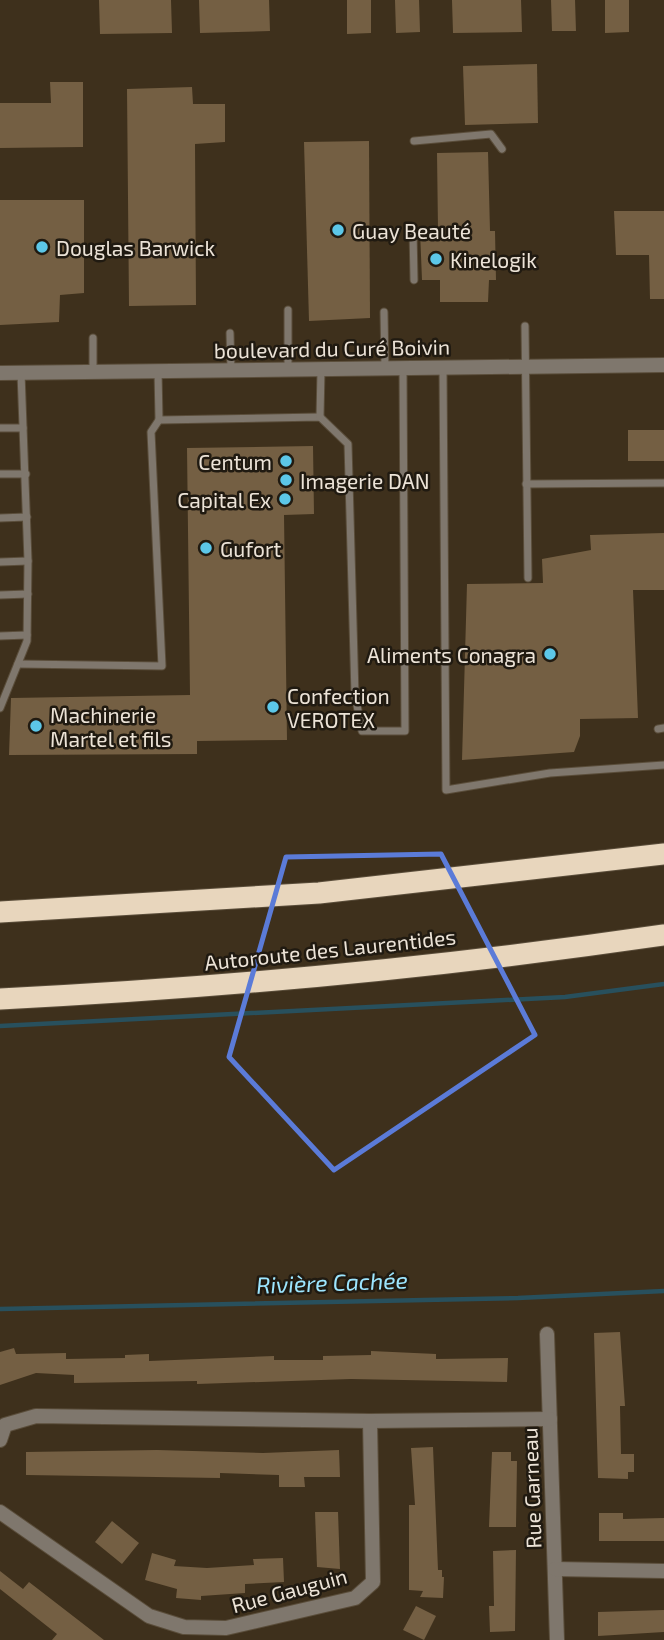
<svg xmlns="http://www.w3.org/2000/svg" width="664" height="1640" viewBox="0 0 664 1640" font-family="'Exo 2',sans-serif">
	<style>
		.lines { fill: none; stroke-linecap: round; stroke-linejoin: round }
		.stream { stroke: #28505d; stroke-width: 4.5 }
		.building { fill: #745f43 }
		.service-casing { stroke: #5a4d3a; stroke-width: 9 }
		.minor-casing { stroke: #5a4d3a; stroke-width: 16 }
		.tertiary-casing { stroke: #5a4d3a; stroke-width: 16 }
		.motorway-casing { stroke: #5a4d3a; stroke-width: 23 }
		.service { stroke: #7f776d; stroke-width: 7 }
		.minor { stroke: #7f776d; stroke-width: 14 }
		.tertiary { stroke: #7f776d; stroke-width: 14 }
		.motorway { stroke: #e8d6bd; stroke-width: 21 }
		.marked { fill: none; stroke: #5b7bd8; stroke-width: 5; stroke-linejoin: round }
		.poi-dot { fill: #5cc7e8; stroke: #201a11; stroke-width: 2.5 }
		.labels { text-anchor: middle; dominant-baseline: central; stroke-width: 5; stroke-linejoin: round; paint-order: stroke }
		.poi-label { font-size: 21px; fill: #ece3d7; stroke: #201a11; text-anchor: start }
		.street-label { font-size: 21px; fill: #ece3d7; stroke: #201a11 }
		.water-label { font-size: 23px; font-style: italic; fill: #9de6ff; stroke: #201a11 }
	</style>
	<rect width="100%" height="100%" fill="#3e301c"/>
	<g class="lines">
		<!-- stream -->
		<g class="stream">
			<polyline points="0,1026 565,997 664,984"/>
			<polyline points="0,1309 518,1298 664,1291"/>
		</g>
	</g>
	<!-- building -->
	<g class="building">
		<polygon points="99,0 171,0 172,33 100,34"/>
		<polygon points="199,0 269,0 270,31 200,33"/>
		<polygon points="347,0 371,0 371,33 347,34"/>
		<polygon points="395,0 419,0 420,32 396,33"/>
		<polygon points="452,0 521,0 522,32 453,33"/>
		<polygon points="551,0 575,0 576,31 552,31"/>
		<polygon points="605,0 629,0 629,32 605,33"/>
		<polygon points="537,64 538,123 465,125 463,66"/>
		<polygon points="50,82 83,82 83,147 0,148 0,103 51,103"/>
		<polygon points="192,87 193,104 225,104 225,142 195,144 196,305 129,306 127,89"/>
		<polygon points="369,141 370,318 309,321 304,142"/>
		<polygon points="488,152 490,231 495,231 496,280 489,280 488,302 440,302 440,280 422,280 420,231 438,230 437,153"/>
		<polygon points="0,200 84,200 84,293 60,295 59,322 0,325"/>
		<polygon points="614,211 664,211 664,299 650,299 649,255 616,255"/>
		<rect x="628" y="430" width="36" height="31"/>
		<polygon points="313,446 314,514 284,515 287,740 197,741 197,754 9,755 11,698 190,695 187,448"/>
		<polygon points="664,533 664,590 633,590 638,718 580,719 580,736 574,752 462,760 467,584 543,583 542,559 591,550 590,535"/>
		<polygon points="620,1332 625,1406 620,1406 621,1454 634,1454 634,1472 628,1472 628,1479 598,1478 594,1333"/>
		<polygon points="14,1348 16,1354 66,1353 66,1359 125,1358 125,1355 149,1354 149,1361 274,1356 274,1360 323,1360 323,1356 371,1355 371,1351 436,1354 436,1359 508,1358 507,1382 351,1379 197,1384 197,1381 74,1383 74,1375 36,1373 0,1385 0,1352"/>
		<polygon points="433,1447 438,1570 442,1570 442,1577 444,1577 443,1598 420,1597 423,1591 409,1590 409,1505 415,1505 411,1448"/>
		<polygon points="157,1450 263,1453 339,1450 340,1477 304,1477 305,1487 279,1487 279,1475 220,1473 220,1478 26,1475 26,1452"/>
		<polygon points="492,1452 511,1452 511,1461 517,1461 516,1527 489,1527"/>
		<polygon points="315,1512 338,1512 340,1569 317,1567"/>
		<polygon points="599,1513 623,1513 623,1519 664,1518 664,1541 599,1541"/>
		<polygon points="112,1521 139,1543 122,1564 95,1542"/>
		<polygon points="516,1550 515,1631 490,1632 489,1606 494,1606 493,1551"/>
		<polygon points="152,1553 176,1560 174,1566 207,1568 254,1565 253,1559 283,1558 284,1582 245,1584 245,1593 201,1596 201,1600 176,1598 177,1589 145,1580"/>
		<polygon points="0,1571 23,1589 29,1582 104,1640 52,1640 57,1634 0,1589"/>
		<polygon points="416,1606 436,1616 424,1640 403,1630"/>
		<polygon points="664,1610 664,1632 598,1636 598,1612"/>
	</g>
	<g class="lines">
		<defs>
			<g id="service">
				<polyline points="414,141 491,134 502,149"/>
				<polyline points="413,230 414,280"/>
				<polyline points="384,312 385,369"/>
				<polyline points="525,326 528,578"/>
				<polyline points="230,333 231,370"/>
				<polyline points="443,368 446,790 550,773 664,765"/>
				<polyline points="158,371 159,420 320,417 348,444 355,695 362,731 405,731 403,368"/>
				<polyline points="288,371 288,310"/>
				<polyline points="93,372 93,338"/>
				<polyline points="320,417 321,370"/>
				<polyline points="0,428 23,428"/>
				<polyline points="0,474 26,474"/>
				<polyline points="526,484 664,483"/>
				<polyline points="0,518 27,517"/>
				<polyline points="0,562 28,561"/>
				<polyline points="0,595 28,594"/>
				<polyline points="0,636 27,635"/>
				<polyline points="18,664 162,666 151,432 159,420"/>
				<polyline points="0,708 27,641 28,561 21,373"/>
				<polyline points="658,729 664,728"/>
			</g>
			<g id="minor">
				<polyline points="547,1334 557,1640"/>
				<polyline points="0,1440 5,1425 36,1416 370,1421 550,1419"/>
				<polyline points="0,1512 149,1616 184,1627 226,1628 355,1598 373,1582 370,1421"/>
				<polyline points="555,1569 664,1571"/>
			</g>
			<polyline id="tertiary" points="0,373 664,365"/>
			<g id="motorway">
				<polyline points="0,912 319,893 664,854"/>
				<path d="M0,999C222,988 444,967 664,935"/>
			</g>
		</defs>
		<!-- service casing -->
		<use href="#service" class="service-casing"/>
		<!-- minor casing -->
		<use href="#minor" class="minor-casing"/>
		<!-- tertiary casing -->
		<use href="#tertiary" class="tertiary-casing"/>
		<!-- motorway casing -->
		<use href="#motorway" class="motorway-casing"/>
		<!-- service -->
		<use href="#service" class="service"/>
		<!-- minor -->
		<use href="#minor" class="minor"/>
		<!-- tertiary -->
		<use href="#tertiary" class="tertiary"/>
		<!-- motorway -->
		<use href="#motorway" class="motorway"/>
	</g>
	<!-- marked area -->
	<path class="marked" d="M441,854L535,1035L334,1170L229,1057L286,857Z"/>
	<!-- markers -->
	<g class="poi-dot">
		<circle cx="338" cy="230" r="7"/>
		<circle cx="42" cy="247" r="7"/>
		<circle cx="436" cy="259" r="7"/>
		<circle cx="286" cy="461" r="7"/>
		<circle cx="286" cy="480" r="7"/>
		<circle cx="285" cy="499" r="7"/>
		<circle cx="206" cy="548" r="7"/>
		<circle cx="550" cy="654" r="7"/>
		<circle cx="273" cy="707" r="7"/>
		<circle cx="36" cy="726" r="7"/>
	</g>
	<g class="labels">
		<!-- poi labels -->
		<g class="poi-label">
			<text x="352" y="230">Guay Beauté</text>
			<text x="56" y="247">Douglas Barwick</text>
			<text x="450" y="259">Kinelogik</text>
			<text x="272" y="461" text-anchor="end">Centum</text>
			<text x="300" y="480">Imagerie DAN</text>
			<text x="271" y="499" text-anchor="end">Capital Ex</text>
			<text x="220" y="548">Gufort</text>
			<text x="536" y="654" text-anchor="end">Aliments Conagra</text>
			<text x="287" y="695">Confection<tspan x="287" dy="24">VEROTEX</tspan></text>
			<text x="50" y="714">Machinerie<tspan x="50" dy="24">Martel et fils</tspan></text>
		</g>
		<!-- street labels -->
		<g class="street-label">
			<text transform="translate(332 348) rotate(-1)">boulevard du Curé Boivin</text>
			<text transform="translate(330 949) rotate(-6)">Autoroute des Laurentides</text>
			<text transform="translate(531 1488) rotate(-92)">Rue Garneau</text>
			<text transform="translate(289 1590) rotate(-15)">Rue Gauguin</text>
		</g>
		<!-- water labels -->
		<g class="water-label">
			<text transform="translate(332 1282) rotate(-2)">Rivière Cachée</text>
		</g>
	</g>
</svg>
